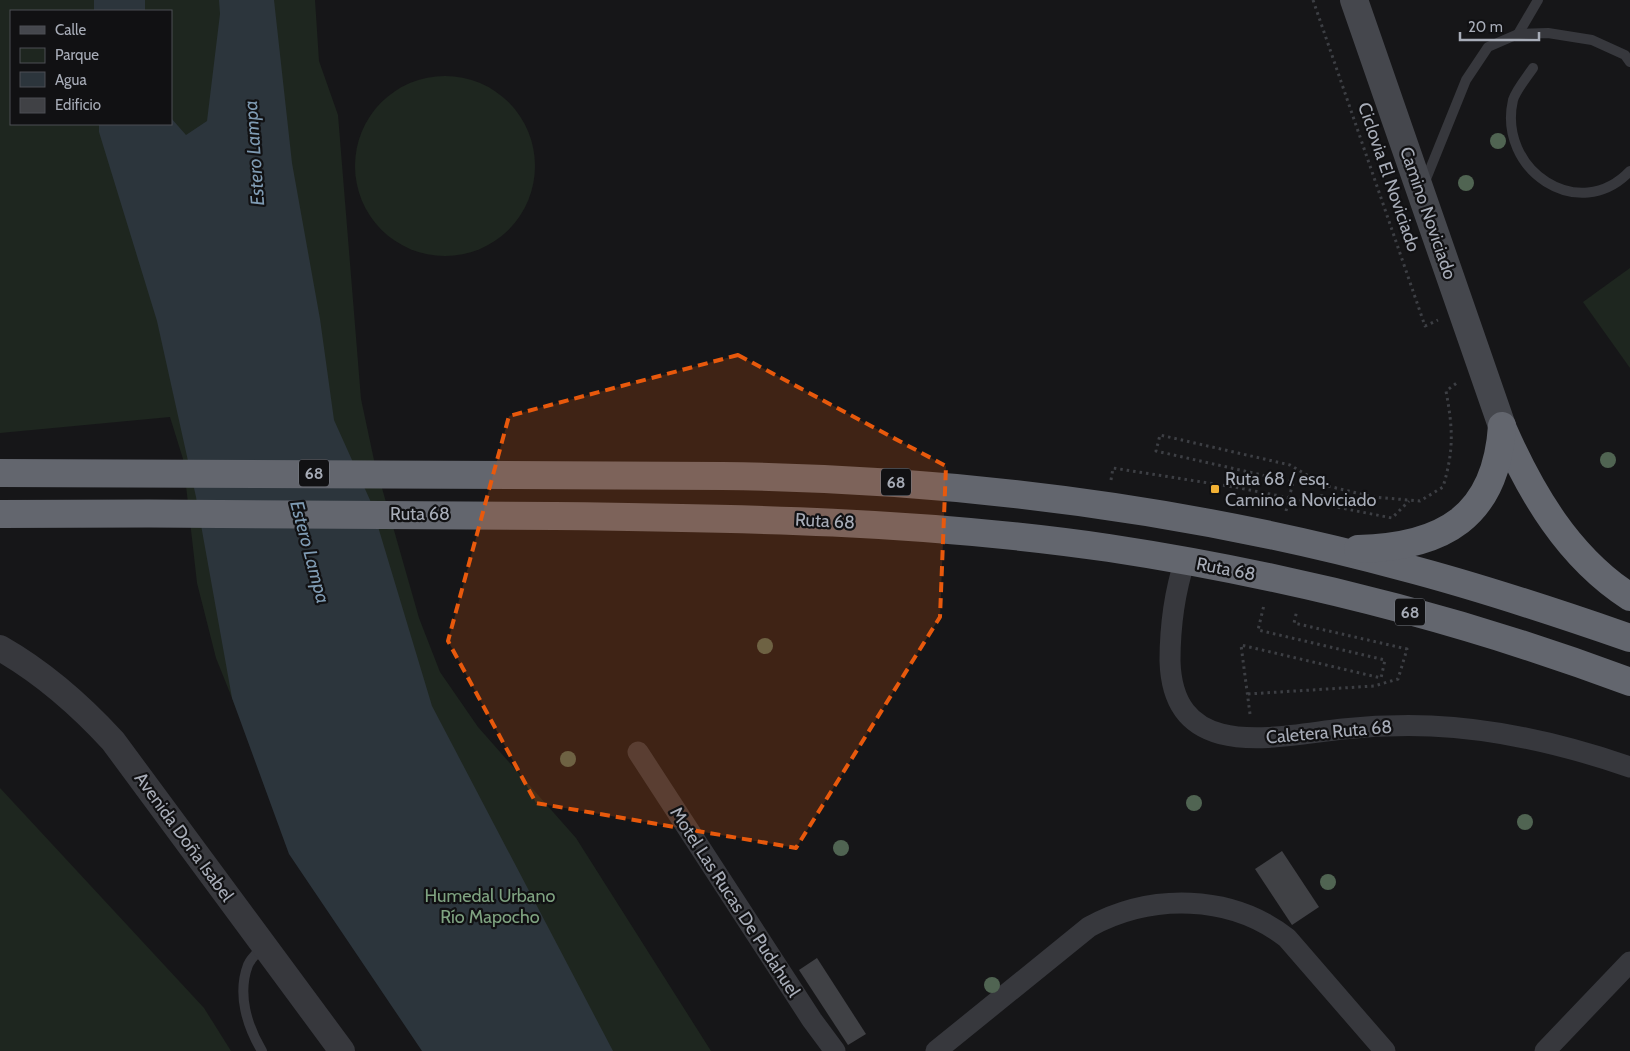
<svg xmlns="http://www.w3.org/2000/svg" width="1630" height="1051" viewBox="0 0 1630 1051" font-family="Cabin,sans-serif">
	<style>
		.green { fill: #1e261f; fill-rule: evenodd }
		.water { fill: #2c353c }
		.building { fill: #404145 }
		.lines { fill: none; stroke-linecap: round; stroke-linejoin: round }
		.path { stroke: #3d3f44; stroke-width: 3; stroke-dasharray: 2.5 4; stroke-linecap: butt }
		.service { stroke: #37383d; stroke-width: 10 }
		.minor { stroke: #37383d; stroke-width: 21 }
		.tertiary { stroke: #37383d; stroke-width: 26 }
		.secondary { stroke: #45474d; stroke-width: 28 }
		.motorway { stroke: #63666e; stroke-width: 28 }
		.tree { fill: #506452 }
		.marked { fill: #e8590c; fill-opacity: 0.2; stroke: #e8590c; stroke-width: 4; stroke-dasharray: 10 6; stroke-linejoin: round }
		.poi-dot { fill: #f2b134; stroke: #111113; stroke-width: 2 }
		.labels { text-anchor: middle; dominant-baseline: central; stroke-width: 4.5; stroke-linejoin: round; paint-order: stroke }
		.shield { fill: #111113; stroke: #7b7e86; stroke-width: 1 }
		.shield-label { font-size: 16px; font-weight: bold; fill: #a8adb8 }
		.street-label { font-size: 18px; fill: #a8adb8; stroke: #111113 }
		.poi-label { font-size: 18px; fill: #a8adb8; stroke: #111113; text-anchor: start }
		.park-label { font-size: 18px; fill: #7fa381; stroke: #111113 }
		.water-label { font-size: 19px; font-style: italic; fill: #7f9bb3; stroke: #111113 }
	</style>
	<rect width="100%" height="100%" fill="#161618"/>
	<!-- green -->
	<g class="green">
		<path d="M0,0H315L319,61L338,115L361,399L374,460L419,618L440,672L478,727L576,838L711,1051H458L246,733L216,658L197,583L183,459L170,417L0,433ZM11,11H171V124H11Z"/>
		<circle cx="445" cy="166" r="90"/>
		<polygon points="1630,268 1630,368 1583,302"/>
		<polygon points="0,788 204,1008 231,1051 0,1051"/>
	</g>
	<!-- water -->
	<g class="water">
		<rect x="94" y="0" width="51" height="11"/>
		<polygon points="219,0 274,0 292,163 320,319 334,420 370,500 432,706 613,1051 422,1051 289,854 232,698 196,497 157,321 99,132 99,124 171,124 171,118 186,135 207,121 220,14"/>
	</g>
	<!-- building -->
	<g class="building">
		<polygon points="1282,851 1319,907 1292,925 1255,869"/>
		<polygon points="817,958 866,1034 848,1045 799,970"/>
	</g>
	<g class="lines">
		<!-- path -->
		<g class="path">
			<polyline points="1313,0 1425,326 1438,320"/>
			<polyline points="1111,480 1113,468 1234,487 1392,518 1409,501"/>
			<polyline points="1320,503 1324,485"/>
			<path d="M1286,511L1293,482L1156,451L1160,435L1290,465L1324,485L1373,497L1420,501L1443,487C1454,450 1453,429 1446,391L1458,382"/>
			<polyline points="1248,694 1374,686 1398,679 1407,649 1294,623 1297,610"/>
			<polyline points="1250,714 1241,645 1381,678 1385,660 1258,630 1264,605"/>
		</g>
		<!-- service -->
		<g class="service">
			<polyline points="1518,34 1538,0"/>
			<path d="M1533,68C1527,77 1516,90 1513,100C1497,170 1579,225 1630,171"/>
			<polyline points="1424,184 1466,80 1488,47 1518,34 1548,33 1592,40 1625,55 1630,62"/>
			<path d="M262,1051C247,1026 237,994 248,965C251,958 258,952 263,947"/>
		</g>
		<!-- minor -->
		<g class="minor">
			<path d="M1185,560C1174,594 1170,625 1170,661C1173,764 1277,736 1343,729C1372,726 1402,725 1431,726C1499,729 1566,745 1630,767"/>
			<polyline points="638,752 812,1020 835,1051"/>
			<path d="M936,1051L1089,927C1151,893 1231,894 1287,938L1385,1051"/>
			<polyline points="1545,1051 1630,962"/>
		</g>
		<!-- tertiary -->
		<path class="tertiary" d="M0,648C44,673 79,704 113,741L342,1051"/>
		<!-- secondary -->
		<polyline class="secondary" points="1354,0 1502,426"/>
		<!-- motorway -->
		<g class="motorway">
			<path d="M1502,427C1531,493 1568,557 1630,597"/>
			<path d="M0,473L722,476C952,479 1181,507 1403,567C1480,587 1555,612 1630,638"/>
			<path d="M0,514C185,513 370,514 555,516C741,518 925,521 1109,548C1287,575 1462,619 1630,682"/>
			<path d="M1358,549C1443,547 1496,517 1502,426"/>
		</g>
	</g>
	<!-- trees -->
	<g class="tree">
		<circle cx="1498" cy="141" r="8"/>
		<circle cx="1466" cy="183" r="8"/>
		<circle cx="1608" cy="460" r="8"/>
		<circle cx="765" cy="646" r="8"/>
		<circle cx="568" cy="759" r="8"/>
		<circle cx="1194" cy="803" r="8"/>
		<circle cx="1525" cy="822" r="8"/>
		<circle cx="841" cy="848" r="8"/>
		<circle cx="1328" cy="882" r="8"/>
		<circle cx="992" cy="985" r="8"/>
	</g>
	<!-- marked area -->
	<path class="marked" d="M738,355L946,466L940,617L796,848L536,803L448,641L509,416Z"/>
	<!-- markers -->
	<rect class="poi-dot" x="1210" y="484" width="10" height="10" rx="2.5"/>
	<g class="labels">
		<!-- shield labels -->
		<g class="shield">
			<rect x="299" y="459.5" width="30" height="27" rx="4"/>
			<rect x="881" y="468.5" width="30" height="27" rx="4"/>
			<rect x="1395" y="598.5" width="30" height="27" rx="4"/>
		</g>
		<g class="shield-label">
			<text x="314" y="473">68</text>
			<text x="896" y="482">68</text>
			<text x="1410" y="612">68</text>
		</g>
		<!-- street labels -->
		<g class="street-label">
			<text transform="translate(1389 177) rotate(71)">Ciclovia El Noviciado</text>
			<text transform="translate(1428 213) rotate(71)">Camino Noviciado</text>
			<text x="420" y="514">Ruta 68</text>
			<text transform="translate(825 521) rotate(3)">Ruta 68</text>
			<text transform="translate(1226 569) rotate(11)">Ruta 68</text>
			<text transform="translate(1329 732) rotate(-5)">Caletera Ruta 68</text>
			<text transform="translate(184 837) rotate(54)">Avenida Doña Isabel</text>
			<text transform="translate(735 902) rotate(57)">Motel Las Rucas De Pudahuel</text>
		</g>
		<!-- poi labels -->
		<g class="poi-label">
			<text x="1225" y="479">Ruta 68 / esq.<tspan x="1225" dy="21">Camino a Noviciado</tspan></text>
		</g>
		<!-- park labels -->
		<g class="park-label">
			<text x="490" y="896">Humedal Urbano<tspan x="490" dy="21">Río Mapocho</tspan></text>
		</g>
		<!-- water labels -->
		<g class="water-label">
			<text transform="translate(254 153) rotate(-94)">Estero Lampa</text>
			<text transform="translate(310 552) rotate(75)">Estero Lampa</text>
		</g>
	</g>
	<!-- legend -->
	<rect x="10" y="10" width="162" height="115" fill="#111113" stroke="#4d4f55"/>
	<rect x="20" y="26" width="25" height="8" fill="#45474d" stroke="#4d4f55"/>
	<text x="55" y="35" font-size="15" fill="#a8adb8">Calle</text>
	<rect x="20" y="48" width="25" height="15" fill="#1e261f" stroke="#4d4f55"/>
	<text x="55" y="60" font-size="15" fill="#a8adb8">Parque</text>
	<rect x="20" y="72" width="25" height="15" fill="#2c353c" stroke="#4d4f55"/>
	<text x="55" y="85" font-size="15" fill="#a8adb8">Agua</text>
	<rect x="20" y="98" width="25" height="15" fill="#404145" stroke="#4d4f55"/>
	<text x="55" y="110" font-size="15" fill="#a8adb8">Edificio</text>
	<!-- scale -->
	<path d="M1460 32v8h79v-8" fill="none" stroke="#a8adb8" stroke-width="2.5"/>
	<text x="1468" y="32" font-size="15" fill="#a8adb8" stroke="#111113" stroke-width="4" paint-order="stroke">20 m</text>
</svg>
